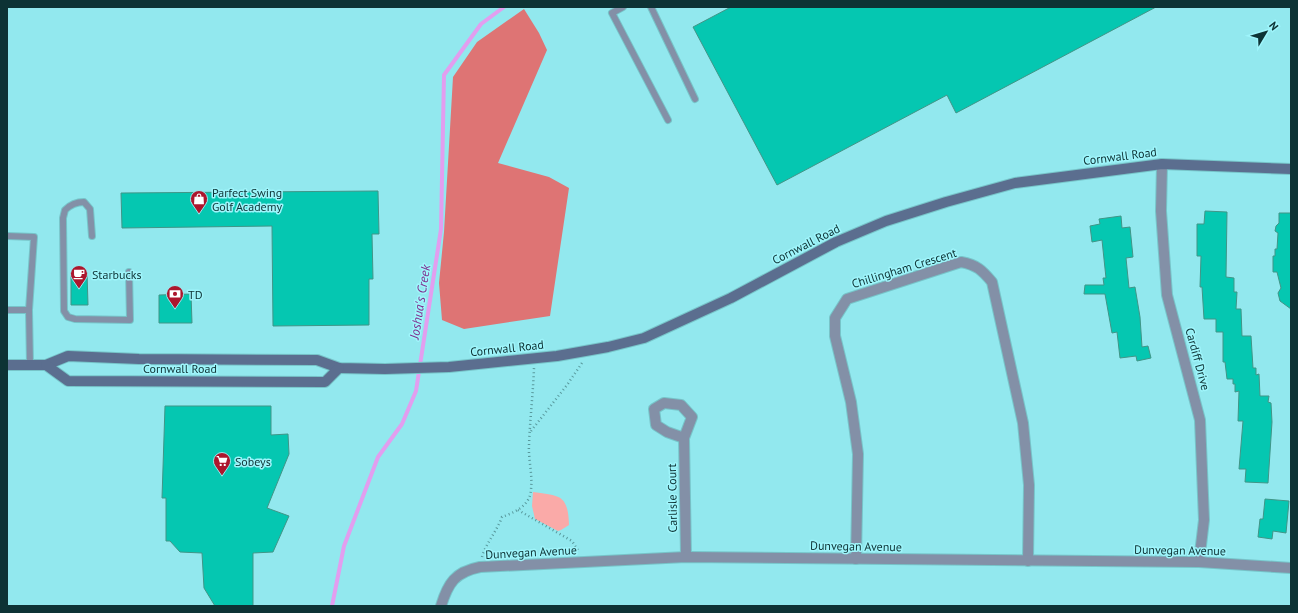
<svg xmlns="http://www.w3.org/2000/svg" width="1298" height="613" viewBox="0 0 1298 613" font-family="'PT Sans',sans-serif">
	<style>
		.green { fill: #faaaa8 }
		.forest { fill: #de7474 }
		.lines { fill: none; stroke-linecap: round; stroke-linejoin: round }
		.stream { stroke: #e29eef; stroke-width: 4 }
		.building { fill: #05c7b1; stroke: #419587 }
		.service-casing { stroke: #77c4c9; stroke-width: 8 }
		.minor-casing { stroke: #77c4c9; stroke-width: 12 }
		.secondary-casing { stroke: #77c4c9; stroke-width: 12 }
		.path { stroke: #58999d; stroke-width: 2.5; stroke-dasharray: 1 3; stroke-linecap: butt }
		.service { stroke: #8390a7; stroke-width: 6 }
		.minor { stroke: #8390a7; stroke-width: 10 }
		.secondary { stroke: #5b6e8f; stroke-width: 10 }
		.labels { text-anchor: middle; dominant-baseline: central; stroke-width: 3; stroke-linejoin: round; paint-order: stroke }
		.street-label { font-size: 12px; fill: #0d3335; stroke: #9ff5fb }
		.poi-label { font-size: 12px; fill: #0d3335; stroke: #9ff5fb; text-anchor: start }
		.water-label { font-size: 13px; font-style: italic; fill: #7f2f8e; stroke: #9ff5fb }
	</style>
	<rect width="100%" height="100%" fill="#92e8ee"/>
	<!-- green -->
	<path class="green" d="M533,492C560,496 568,494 569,525L561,530L558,531L535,519L532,506Z"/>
	<!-- forest -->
	<polygon class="forest" points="524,9 539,33 547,50 498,163 549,177 569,188 550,316 464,329 442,320 439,283 444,232 453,77 477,42"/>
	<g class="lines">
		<!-- stream -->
		<polyline class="stream" points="332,606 344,546 378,457 402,424 416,391 441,229 444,75 481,24 504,7"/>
	</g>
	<!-- building -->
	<g class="building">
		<polygon points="731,7 1156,7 956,113 947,95 777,185 693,27"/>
		<polygon points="378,191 379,234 372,234 373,279 369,279 369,325 273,326 272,226 122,228 121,193"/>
		<polygon points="1205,211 1227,212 1226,277 1234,278 1234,292 1237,292 1236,309 1241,309 1242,336 1251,336 1253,368 1256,368 1256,375 1259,374 1260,396 1269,396 1268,402 1271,403 1272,422 1268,483 1245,482 1246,469 1239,469 1243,421 1238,421 1239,391 1235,392 1235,384 1233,384 1233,379 1227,379 1225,362 1223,362 1223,332 1216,332 1216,319 1204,319 1202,287 1200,287 1201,256 1197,256 1197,224 1204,224"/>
		<polygon points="1279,213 1291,213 1291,309 1280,301 1278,293 1281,288 1277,272 1273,272 1273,256 1275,256 1275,249 1277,249 1278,233 1275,231 1276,226 1279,223"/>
		<polygon points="1121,216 1122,228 1130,227 1133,257 1126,258 1129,288 1135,287 1140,317 1142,347 1148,346 1151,358 1137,361 1136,356 1120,358 1117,332 1112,333 1105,294 1084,294 1085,285 1104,285 1103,278 1106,278 1102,240 1092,242 1090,226 1100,224 1099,219"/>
		<polygon points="71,272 87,272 88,305 71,305"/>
		<polygon points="191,294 192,323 159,323 159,295"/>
		<polygon points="165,406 271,406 271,435 288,434 289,454 267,508 289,516 273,552 253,553 253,606 215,606 204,588 202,553 180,552 170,541 166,541 166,498 162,498"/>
		<polygon points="1265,499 1289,501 1286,533 1273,531 1272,539 1258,537 1260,519 1263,519"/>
	</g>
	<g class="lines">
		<defs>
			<g id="service">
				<polyline points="623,7 612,13 668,120"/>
				<polyline points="651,7 695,99"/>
				<polyline points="7,236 34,237 29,310 30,365"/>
				<path d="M92,236L90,209L84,202C76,202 71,204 65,210L63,218L64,311L68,317L75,319L130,320L129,272"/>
				<polyline points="7,310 29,310"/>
			</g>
			<g id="minor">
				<polyline points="1162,164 1161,211 1167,295 1200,420 1204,520 1199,562"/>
				<polyline points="684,438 667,432 656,425 654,409 664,403 681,405 692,417 684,438 686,557"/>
				<path d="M856,559L858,454L851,402L835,336V318L847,299L961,262C977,265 982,270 992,282L1023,423L1029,485L1028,561"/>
				<path d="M441,606C448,583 455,572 480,567L686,557L1199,562L1291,568"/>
			</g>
			<g id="secondary">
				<polyline points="7,365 46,365 68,356 139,359 317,360 339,368 385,369 449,367 557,356 608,347 644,338 731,298 836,242 886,221 946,202 1015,183 1162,164 1291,169"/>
				<polyline points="46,365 68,381 325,382 339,368"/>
			</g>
		</defs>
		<!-- service casing -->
		<use href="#service" class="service-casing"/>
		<!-- minor casing -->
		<use href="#minor" class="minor-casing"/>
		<!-- secondary casing -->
		<use href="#secondary" class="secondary-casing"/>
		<!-- path -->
		<g class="path">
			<polyline points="531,431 567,385 582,363"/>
			<polyline points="518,510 572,541 579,552"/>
			<path d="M482,557C486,543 497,531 502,517C513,513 527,507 530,495C534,478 528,461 529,445C530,419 533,394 534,368"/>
		</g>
		<!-- service -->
		<use href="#service" class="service"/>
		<!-- minor -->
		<use href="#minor" class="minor"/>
		<!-- secondary -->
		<use href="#secondary" class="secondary"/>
	</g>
	<!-- icons -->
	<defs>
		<symbol id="shop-pin" viewBox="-11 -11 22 30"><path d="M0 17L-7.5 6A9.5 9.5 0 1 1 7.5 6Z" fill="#ac162d" stroke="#9ff5fb"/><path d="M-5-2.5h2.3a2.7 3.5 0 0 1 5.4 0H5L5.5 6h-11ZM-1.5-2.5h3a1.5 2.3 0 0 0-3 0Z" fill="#fff"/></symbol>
		<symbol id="cafe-pin" viewBox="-11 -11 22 30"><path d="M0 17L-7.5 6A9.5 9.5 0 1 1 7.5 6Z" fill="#ac162d" stroke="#9ff5fb"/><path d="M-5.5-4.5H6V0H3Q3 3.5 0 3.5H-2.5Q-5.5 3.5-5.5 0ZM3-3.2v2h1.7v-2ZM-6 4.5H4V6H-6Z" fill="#fff"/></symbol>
		<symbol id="bank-pin" viewBox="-11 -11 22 30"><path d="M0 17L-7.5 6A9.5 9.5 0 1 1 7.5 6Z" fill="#ac162d" stroke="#9ff5fb"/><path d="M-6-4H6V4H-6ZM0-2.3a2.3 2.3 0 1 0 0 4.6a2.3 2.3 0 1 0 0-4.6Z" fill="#fff"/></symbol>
		<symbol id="supermarket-pin" viewBox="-11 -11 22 30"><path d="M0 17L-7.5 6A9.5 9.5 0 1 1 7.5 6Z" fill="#ac162d" stroke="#9ff5fb"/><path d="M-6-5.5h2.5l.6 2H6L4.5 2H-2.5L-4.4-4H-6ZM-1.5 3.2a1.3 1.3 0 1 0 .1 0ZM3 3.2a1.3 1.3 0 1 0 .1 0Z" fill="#fff"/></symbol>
	</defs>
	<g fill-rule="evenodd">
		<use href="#shop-pin" x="189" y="189" width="20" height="27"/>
		<use href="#cafe-pin" x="69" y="264" width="20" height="27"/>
		<use href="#bank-pin" x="165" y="284" width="20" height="27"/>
		<use href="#supermarket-pin" x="212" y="451" width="20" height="27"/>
	</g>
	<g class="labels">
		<!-- street labels -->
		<g class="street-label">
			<text transform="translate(1120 156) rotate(-7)">Cornwall Road</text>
			<text transform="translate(806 244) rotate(-27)">Cornwall Road</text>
			<text transform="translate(904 268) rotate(-17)">Chillingham Crescent</text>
			<text transform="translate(507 348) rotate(-6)">Cornwall Road</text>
			<text transform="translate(1198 359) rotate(75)">Cardiff Drive</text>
			<text x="180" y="368">Cornwall Road</text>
			<text transform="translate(672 498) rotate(-91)">Carlisle Court</text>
			<text transform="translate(856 546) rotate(1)">Dunvegan Avenue</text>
			<text transform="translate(1180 550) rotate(1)">Dunvegan Avenue</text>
			<text transform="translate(531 552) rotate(-3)">Dunvegan Avenue</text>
		</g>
		<!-- poi labels -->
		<g class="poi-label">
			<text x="212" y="192">Parfect Swing<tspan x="212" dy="14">Golf Academy</tspan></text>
			<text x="92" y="274">Starbucks</text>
			<text x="188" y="294">TD</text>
			<text x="235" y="461">Sobeys</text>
		</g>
		<!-- water labels -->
		<g class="water-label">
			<text transform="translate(420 302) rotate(-81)">Joshua's Creek</text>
		</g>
	</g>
	<!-- border -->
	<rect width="1298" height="613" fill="none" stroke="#0d3335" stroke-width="16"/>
	<!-- north arrow -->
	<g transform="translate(1266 32) rotate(52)" stroke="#9ff5fb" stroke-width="3" paint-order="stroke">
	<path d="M0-3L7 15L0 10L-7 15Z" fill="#0d3335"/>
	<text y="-6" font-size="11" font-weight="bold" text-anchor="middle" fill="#0d3335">N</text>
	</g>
</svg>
